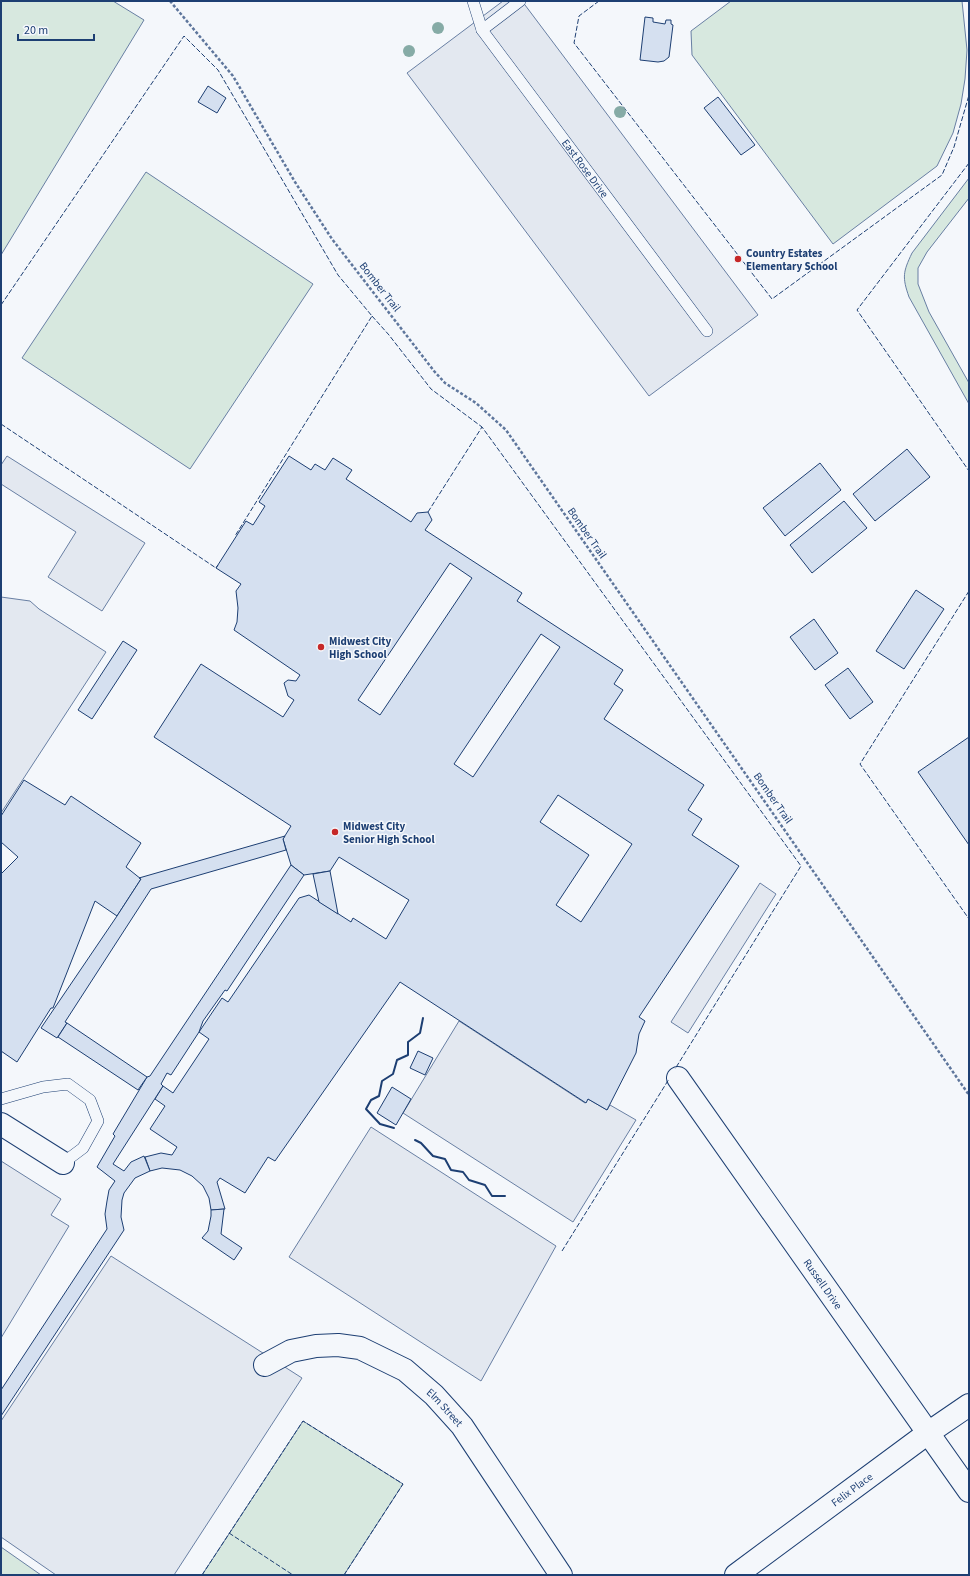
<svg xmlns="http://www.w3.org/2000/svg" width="970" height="1576" viewBox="0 0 970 1576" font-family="'Source Sans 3',sans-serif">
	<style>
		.green { fill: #d7e8df; stroke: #687fa3 }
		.parking { fill: #e3e8f0; stroke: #687fa3 }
		.building { fill: #d5e0f0; stroke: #1d3f73; fill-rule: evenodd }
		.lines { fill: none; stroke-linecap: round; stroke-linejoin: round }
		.lane-casing { stroke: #1d3f73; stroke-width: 12 }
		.street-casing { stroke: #1d3f73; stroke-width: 24 }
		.path { stroke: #5e769c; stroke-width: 2.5; stroke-dasharray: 3 2; stroke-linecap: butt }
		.lane { stroke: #f4f7fb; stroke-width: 11 }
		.street { stroke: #f4f7fb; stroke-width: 22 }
		.fence { stroke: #1d3f73; stroke-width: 1; stroke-dasharray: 5 2; stroke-linecap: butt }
		.wall { stroke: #1d3f73; stroke-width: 2 }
		.tree { fill: #86aba6 }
		.poi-dot { fill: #c62828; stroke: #f4f7fb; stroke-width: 1.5 }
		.labels { text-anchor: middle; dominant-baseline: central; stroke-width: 3; stroke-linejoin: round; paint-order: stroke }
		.street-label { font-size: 11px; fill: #1d3f73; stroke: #f4f7fb }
		.poi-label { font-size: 11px; font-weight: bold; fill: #1d3f73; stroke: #f4f7fb; text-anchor: start }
	</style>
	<rect width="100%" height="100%" fill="#f4f7fb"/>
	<!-- green -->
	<g class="green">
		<polygon points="1,1 113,1 144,20 1,255"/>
		<polygon points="731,1 962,1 967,50 965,79 961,104 953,133 937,166 833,244 692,55 691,31"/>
		<polygon points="146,172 313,284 190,469 22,358"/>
		<path d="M969,178V198L927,252L918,268V284L929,312L969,383V404L909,297C902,277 903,272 912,253Z"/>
		<polygon points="303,1421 403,1484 344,1575 202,1575"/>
		<polygon points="1,1547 41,1575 1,1575"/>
	</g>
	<!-- parking -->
	<g class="parking">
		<polygon points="503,1 522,1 758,315 649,396 407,73"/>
		<polygon points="7,456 145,543 102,611 48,577 76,532 1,484 1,465"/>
		<polygon points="1,597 30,601 39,609 106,652 1,813"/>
		<polygon points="760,883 776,894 688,1033 671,1022"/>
		<polygon points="459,1021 585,1103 588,1099 607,1110 610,1105 636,1120 573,1222 403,1113"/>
		<polygon points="371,1127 556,1246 481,1381 289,1257"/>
		<polygon points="1,1161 61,1199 51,1215 69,1226 1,1338"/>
		<polygon points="111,1256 302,1378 174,1575 56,1575 1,1537 1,1421"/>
	</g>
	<!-- building -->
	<g class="building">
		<polygon points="645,17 653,18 653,22 665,24 666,20 671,20 671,24 673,25 669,57 664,61 658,62 640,60"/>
		<polygon points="208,86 226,98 217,113 198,102"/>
		<polygon points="718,97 755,145 741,155 704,108"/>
		<polygon points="907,449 930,477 875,521 853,494"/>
		<path d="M289,456L311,470L315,464L325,470L333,458L352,470L346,479L411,522L417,513L428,512L432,520L425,530L522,593L517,601L623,670L614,684L623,690L604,719L704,785L688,810L702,819L692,835L739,866L639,1017L645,1021L639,1034L636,1053L607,1110L588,1099L586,1103L400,982L275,1161L268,1157L245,1193L220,1178L217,1182L225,1209L211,1210L209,1198L203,1186L192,1176L180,1170L162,1168L150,1171L145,1157L161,1153L172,1155L177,1147L150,1129L165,1106L155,1099L163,1086L173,1093L209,1039L199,1032L222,998L228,1002L299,898L309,895L351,922L353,918L386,939L409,900L339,857L330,871L304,875L291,865L283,839L291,826L154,737L201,664L283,717L294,700L288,696L284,683L288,680L296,681L300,675L234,630L237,622L238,608L236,591L241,584L216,568L246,521L253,525L265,506L259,502ZM450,563L472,578L380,715L358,700ZM541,634L560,647L473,777L454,764ZM558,795L632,844L581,922L556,905L589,855L540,822Z"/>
		<polygon points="820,463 841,490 785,536 763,508"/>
		<polygon points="844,501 867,528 812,573 790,545"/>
		<polygon points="916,590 944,609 904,669 876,651"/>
		<polygon points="814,619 838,653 815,670 790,637"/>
		<polygon points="123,641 137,650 92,719 78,710"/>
		<polygon points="848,668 873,702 850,719 825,685"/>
		<polygon points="969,737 969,845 918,772"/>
		<polygon points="24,780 65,805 71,796 141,843 126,867 141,879 117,916 95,901 53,1008 51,1008 17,1062 1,1051 1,874 18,857 1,842 1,816"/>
		<polygon points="285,836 283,839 286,850 151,889 65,1022 67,1023 57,1038 41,1028 117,916 141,879 139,878"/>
		<polygon points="291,865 304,875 227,991 225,990 203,1021 199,1032 171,1075 167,1073 161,1084 163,1086 113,1164 124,1171 131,1162 144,1156 150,1171 135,1178 124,1193 122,1200 121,1217 124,1230 1,1416 1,1390 107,1229 105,1214 107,1201 109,1190 115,1181 97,1167 115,1136 113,1134 147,1077 150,1076"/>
		<polygon points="330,871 338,914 319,902 313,874"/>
		<polygon points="67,1023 147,1077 138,1090 58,1037"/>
		<polygon points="418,1051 433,1058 425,1075 410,1068"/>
		<polygon points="392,1087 411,1099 396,1125 377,1113"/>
		<polygon points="224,1209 221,1234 242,1248 234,1260 202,1238 208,1231 211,1216 211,1210"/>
	</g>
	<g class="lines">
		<defs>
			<g id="lane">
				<path id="s1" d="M473,1L482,30L707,331"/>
				<polyline points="482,30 520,1"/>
				<polyline points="1,1099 43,1087 68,1084 90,1100 98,1121 83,1148 63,1163"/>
			</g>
			<g id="street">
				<path id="s2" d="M678,1078L969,1491"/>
				<polyline points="1,1124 63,1163"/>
				<path id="s3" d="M265,1365L291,1351L316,1346L338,1345L360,1348L405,1370L434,1395L462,1426L561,1575"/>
				<path id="s4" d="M736,1575L928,1433L969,1405"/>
			</g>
		</defs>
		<!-- lane casing -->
		<use href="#lane" class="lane-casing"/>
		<!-- street casing -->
		<use href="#street" class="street-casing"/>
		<!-- path -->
		<polyline class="path" points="170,1 233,76 295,182 332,239 434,371 445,383 476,403 506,430 969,1095"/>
		<!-- lane -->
		<use href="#lane" class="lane"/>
		<!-- street -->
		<use href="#street" class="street"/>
		<!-- fence -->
		<g class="fence">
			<polyline points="599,1 579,16 574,43 772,299 942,175 954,147 969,95"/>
			<polyline points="968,1 969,4"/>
			<polyline points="969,163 857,310 969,471"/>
			<polyline points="1,305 184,36 218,70 338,275 372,316 235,536"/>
			<polyline points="372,316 389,335 431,389 482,427"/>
			<polyline points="1,424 216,568 218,565"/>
			<polyline points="428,512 482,427 801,866 675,1069"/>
			<polyline points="969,591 860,764 969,919"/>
			<polyline points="562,1251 669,1079"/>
			<polyline points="229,1533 293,1575"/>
			<polyline points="202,1575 303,1421 403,1484 344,1575"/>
		</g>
		<!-- wall -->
		<g class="wall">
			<polyline points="394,1128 380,1124 366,1109 371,1100 379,1096 382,1081 393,1074 397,1060 408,1055 408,1042 420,1033 423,1018"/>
			<polyline points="415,1140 421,1143 433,1156 445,1159 451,1170 463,1172 469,1180 485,1185 492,1196 505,1196"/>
		</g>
	</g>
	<!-- trees -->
	<g class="tree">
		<circle cx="438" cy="28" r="6"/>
		<circle cx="409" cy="51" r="6"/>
		<circle cx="620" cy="112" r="6"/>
	</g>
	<!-- markers -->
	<g class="poi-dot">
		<circle cx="738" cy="259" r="4"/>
		<circle cx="321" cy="647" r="4"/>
		<circle cx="335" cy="832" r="4"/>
	</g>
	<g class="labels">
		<!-- street labels -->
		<g class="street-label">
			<text stroke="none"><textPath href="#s1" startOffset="203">East Rose Drive</textPath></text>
			<text transform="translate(380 287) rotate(52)">Bomber Trail</text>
			<text transform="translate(587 533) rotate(55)">Bomber Trail</text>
			<text transform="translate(773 798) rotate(55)">Bomber Trail</text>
			<text stroke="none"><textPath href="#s2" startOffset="252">Russell Drive</textPath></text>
			<text stroke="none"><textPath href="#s3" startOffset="204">Elm Street</textPath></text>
			<text stroke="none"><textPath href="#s4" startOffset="144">Felix Place</textPath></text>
		</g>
		<!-- poi labels -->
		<g class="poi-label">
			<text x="746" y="253">Country Estates<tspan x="746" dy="13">Elementary School</tspan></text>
			<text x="329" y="641">Midwest City<tspan x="329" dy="13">High School</tspan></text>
			<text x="343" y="826">Midwest City<tspan x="343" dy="13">Senior High School</tspan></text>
		</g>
	</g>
	<!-- border -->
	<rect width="970" height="1576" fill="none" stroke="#1d3f73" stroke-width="4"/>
	<!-- scale -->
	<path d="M18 34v6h76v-6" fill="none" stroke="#1d3f73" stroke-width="2"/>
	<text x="24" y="34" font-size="12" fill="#1d3f73" stroke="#f4f7fb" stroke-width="3" paint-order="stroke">20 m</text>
</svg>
